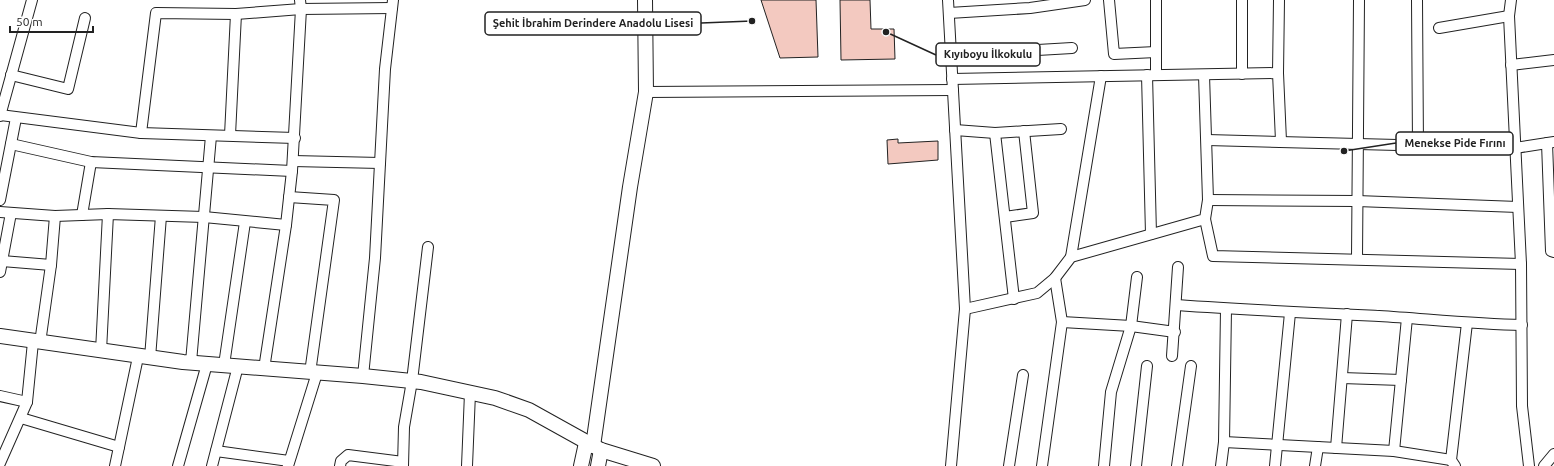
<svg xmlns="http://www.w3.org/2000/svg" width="1554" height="466" viewBox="0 0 1554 466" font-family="Ubuntu,sans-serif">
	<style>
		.building { fill: #f3c9c0; stroke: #222 }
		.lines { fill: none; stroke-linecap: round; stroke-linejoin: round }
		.street-casing { stroke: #222; stroke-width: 12 }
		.secondary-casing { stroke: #222; stroke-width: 16 }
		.street { stroke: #fff; stroke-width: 10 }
		.secondary { stroke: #fff; stroke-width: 14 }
		.leader { fill: none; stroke: #222; stroke-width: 1.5 }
		.callout-dot { fill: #222; stroke: #fff; stroke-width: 1.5 }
		.callout { fill: #fff; stroke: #222; stroke-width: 1.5 }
		.callout-label { font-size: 11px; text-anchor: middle; font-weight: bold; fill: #222 }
	</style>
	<rect width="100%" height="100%" fill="#fff"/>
	<!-- building -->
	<g class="building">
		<polygon points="761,0 816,0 818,57 780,58"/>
		<polygon points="840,0 870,0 871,29 894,29 895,59 841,60"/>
		<polygon points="898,139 898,143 938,141 938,160 888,164 887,140"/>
	</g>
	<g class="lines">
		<defs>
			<g id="street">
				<polyline points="948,0 965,309 951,466"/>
				<polyline points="1109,0 1114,54 1156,52"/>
				<polyline points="1156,0 1156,75"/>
				<polyline points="1279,0 1278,73 1281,141"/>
				<polyline points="1417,0 1418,146"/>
				<polyline points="1511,0 1509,16 1521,264 1522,406 1529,466"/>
				<polyline points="949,13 1030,8 1085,0"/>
				<polyline points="1439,28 1509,16"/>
				<polyline points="951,55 1072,48"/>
				<polyline points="1511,65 1554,60"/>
				<polyline points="1242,74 1242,0"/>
				<polyline points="11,75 68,89 85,18"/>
				<polyline points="1147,75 1151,234"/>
				<polyline points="952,79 1278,73"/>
				<polyline points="646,92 953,90"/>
				<polyline points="0,115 141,133 295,138"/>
				<polyline points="0,116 32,0"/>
				<polyline points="955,130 995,133 1061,129"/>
				<polyline points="141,133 156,13 236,14 301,9 392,8"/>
				<polyline points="995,133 1014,299"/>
				<polyline points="230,135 236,14"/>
				<polyline points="1207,140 1515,148 1554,142"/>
				<polyline points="1547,143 1551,251 1554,252"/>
				<polyline points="11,144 91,162 292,171"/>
				<polyline points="293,161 380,163"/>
				<polyline points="289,197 334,200 310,373"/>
				<polyline points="0,200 16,118"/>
				<polyline points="1208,200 1357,201 1518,207"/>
				<polyline points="0,212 55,216 108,214 204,217 286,225"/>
				<polyline points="82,215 91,162"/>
				<polyline points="1005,217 1033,213 1024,131"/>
				<polyline points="1205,219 1213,256 1521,264"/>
				<polyline points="1071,257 1101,76"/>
				<polyline points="1357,259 1359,0"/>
				<polyline points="2,261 51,265"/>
				<polyline points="0,272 11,213"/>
				<path d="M1177,305C1244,310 1312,313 1379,316C1427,319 1474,324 1522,325"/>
				<polyline points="965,309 1037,293 1055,278 1071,257 1205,219 1208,200 1204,75"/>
				<polyline points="1062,322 1131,326 1175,332"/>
				<polyline points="40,343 51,265 55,216"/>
				<polyline points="101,351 108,214"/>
				<polyline points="1172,356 1178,267"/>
				<polyline points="150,358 161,216"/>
				<polyline points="191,362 211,136"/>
				<polyline points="224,365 245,222"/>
				<polyline points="264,369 286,225 292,171 301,9 300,0"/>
				<polyline points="363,376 375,258 385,69 393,0"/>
				<polyline points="1342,378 1401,380"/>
				<polyline points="0,396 27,402"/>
				<polyline points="21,418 119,447"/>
				<polyline points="1224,442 1394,451 1451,460"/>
				<polyline points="1336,448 1347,314"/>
				<polyline points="216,451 289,461"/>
				<polyline points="1394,451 1407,318"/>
				<polyline points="0,463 27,402 33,342"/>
				<polyline points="115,466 138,357"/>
				<polyline points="178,466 207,364"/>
				<polyline points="212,466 238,366"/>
				<polyline points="288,466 317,373"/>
				<polyline points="340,466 341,461 348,455 403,462"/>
				<polyline points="403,466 404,427 412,381 428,247"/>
				<polyline points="467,466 470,393"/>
				<polyline points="1009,466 1023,375"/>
				<polyline points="1042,466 1062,322 1055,278"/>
				<polyline points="1104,466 1111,392 1131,326 1137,277"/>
				<polyline points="1136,466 1147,366"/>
				<polyline points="1177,466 1191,366"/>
				<polyline points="1221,466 1224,442 1226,309"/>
				<polyline points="1275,466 1290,313"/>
				<polyline points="1315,466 1318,447"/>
				<polyline points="1455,466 1451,460 1467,323"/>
				<polyline points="1544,466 1554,454"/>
			</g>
			<g id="secondary">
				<polyline points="0,336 183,362 363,376 421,382 495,398 529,410 601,450 653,466"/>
				<polyline points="593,446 630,187 646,92 645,0"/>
				<polyline points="581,466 586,443"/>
				<polyline points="598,466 601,450"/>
			</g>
		</defs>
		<!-- street casing -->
		<use href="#street" class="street-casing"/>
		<!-- secondary casing -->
		<use href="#secondary" class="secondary-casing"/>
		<!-- street -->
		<use href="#street" class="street"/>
		<!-- secondary -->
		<use href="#secondary" class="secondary"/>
	</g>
	<!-- callouts -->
	<path class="leader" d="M752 21L701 23M886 32L936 55M1344 151L1396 143"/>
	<g class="callout-dot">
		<circle cx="752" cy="21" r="4"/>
		<circle cx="886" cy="32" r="4"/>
		<circle cx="1344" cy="151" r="4"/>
	</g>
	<g class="callout">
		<rect x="485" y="12" width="216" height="23" rx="4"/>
		<rect x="936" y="43" width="104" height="23" rx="4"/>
		<rect x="1396" y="132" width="117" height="23" rx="4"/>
	</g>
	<g class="callout-label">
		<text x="593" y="27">Şehit İbrahim Derindere Anadolu Lisesi</text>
		<text x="988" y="58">Kıyıboyu İlkokulu</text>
		<text x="1455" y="147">Menekse Pide Fırını</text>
	</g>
	<!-- scale -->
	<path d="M10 26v6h83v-6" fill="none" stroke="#222222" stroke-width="2"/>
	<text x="16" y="26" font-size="12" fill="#222222" stroke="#ffffff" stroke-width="3" paint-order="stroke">50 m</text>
</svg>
